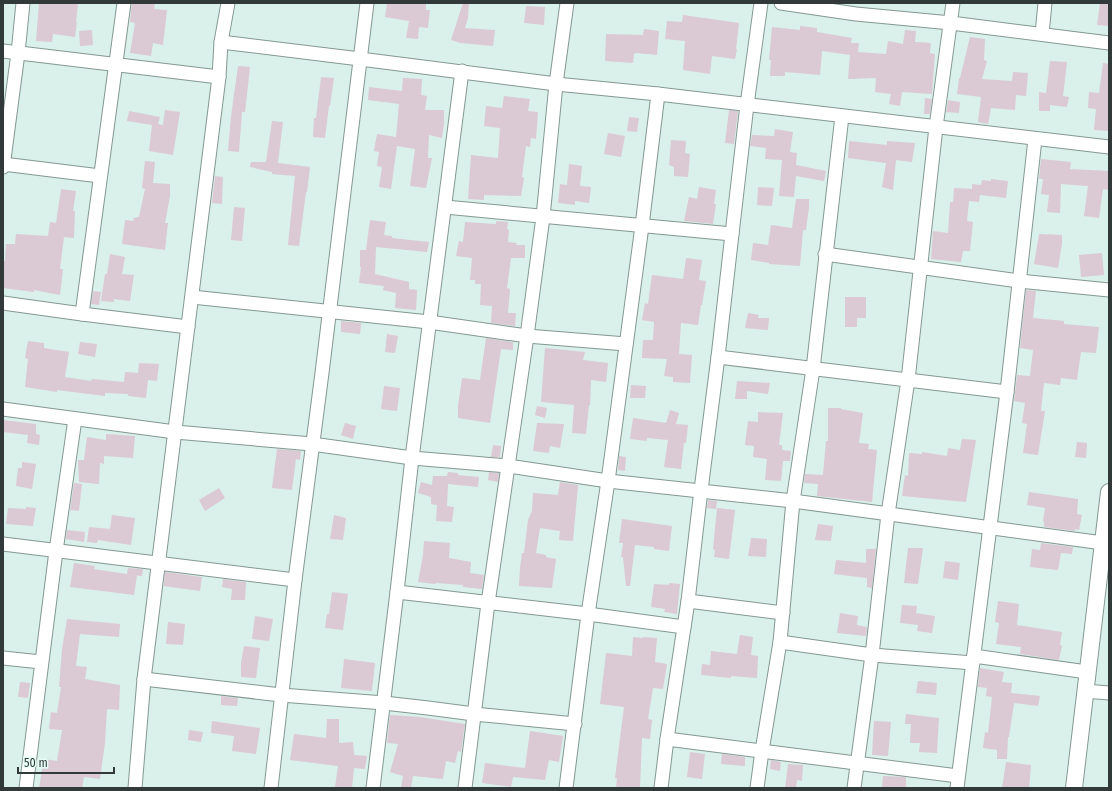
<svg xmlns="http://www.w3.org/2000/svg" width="1112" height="791" viewBox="0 0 1112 791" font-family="'Fira Sans Condensed',sans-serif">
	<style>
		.building { fill: #dbc9d4 }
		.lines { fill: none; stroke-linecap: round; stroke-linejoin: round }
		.minor-casing { stroke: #849892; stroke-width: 15 }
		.tertiary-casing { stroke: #849892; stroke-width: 18 }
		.minor { stroke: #fff; stroke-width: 13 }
		.tertiary { stroke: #fff; stroke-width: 16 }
	</style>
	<rect width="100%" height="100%" fill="#daf0ea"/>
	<!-- building -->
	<g class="building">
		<polygon points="39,3 78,3 76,22 77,22 75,37 53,34 52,42 36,41"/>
		<polygon points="132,3 155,3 154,9 167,10 163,45 153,43 151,56 130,53 135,23 130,22"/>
		<polygon points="387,3 426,3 426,10 430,10 428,28 419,27 418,39 406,38 409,21 385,17"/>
		<polygon points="463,3 469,3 468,18 465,28 495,30 493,46 460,43 451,40"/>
		<polygon points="1100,3 1109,4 1109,26 1097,25"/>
		<polygon points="526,6 545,7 544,25 524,23"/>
		<polygon points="683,15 739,23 736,49 737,49 735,59 712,56 710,74 683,70 685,41 665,39 667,21 682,22"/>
		<polygon points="800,26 817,28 817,32 852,38 851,43 859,43 858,52 886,54 888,41 903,44 905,30 916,31 915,42 931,43 930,53 935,54 932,94 902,92 900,106 889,104 891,94 875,92 876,78 848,79 850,55 822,51 820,75 785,72 785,76 770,76 771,60 769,60 772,27 800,30"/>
		<polygon points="644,29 659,31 657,55 636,53 634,54 633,63 605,61 606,34 643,35"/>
		<polygon points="92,30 93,45 80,46 79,31"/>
		<polygon points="970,37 985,39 984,60 987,61 982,79 1012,81 1013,72 1028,73 1026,96 1016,95 1015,110 991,108 988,124 978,122 981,97 957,94 959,78 960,78"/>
		<polygon points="1050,61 1067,62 1063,96 1069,97 1067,107 1050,105 1050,111 1039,111 1039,92 1046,93"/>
		<polygon points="1103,63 1109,64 1109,131 1094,130 1096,109 1088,108 1089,92 1099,93"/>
		<polygon points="238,66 250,67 245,112 242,112 239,152 228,151 231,116"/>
		<polygon points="321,77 334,78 330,106 329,106 325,138 313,137 314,118 316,118"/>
		<polygon points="403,78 422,79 421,95 427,96 425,110 444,110 444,124 442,138 429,135 428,158 432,158 426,188 410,186 415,149 397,146 391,189 379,187 382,167 377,166 379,152 374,151 377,134 396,137 399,104 368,100 369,87 402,91"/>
		<polygon points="504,96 530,99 528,111 538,112 536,139 531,138 530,147 526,146 522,177 524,178 521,196 484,195 484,200 468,199 471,155 498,158 500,128 484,126 486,106 502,108"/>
		<polygon points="925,98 932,99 930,114 924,114"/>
		<polygon points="948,100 960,102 959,113 946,112"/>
		<polygon points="165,110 180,112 173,155 149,151 152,125 127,121 129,111 160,117 158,124 163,125"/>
		<polygon points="729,110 738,111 734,144 725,143"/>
		<polygon points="629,117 639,118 637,132 627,131"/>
		<polygon points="272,121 283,122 278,163 310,167 307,192 306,192 299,246 288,245 295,176 272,174 272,172 250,167 251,162 266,162"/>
		<polygon points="775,129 793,132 790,152 797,153 796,165 826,171 824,181 796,176 794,197 779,196 782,160 765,159 766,148 750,146 752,135 774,136"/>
		<polygon points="608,133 625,136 621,157 604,154"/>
		<polygon points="671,140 686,141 685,153 690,154 688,177 674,176 674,167 669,165"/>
		<polygon points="849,141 887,145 887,141 915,143 912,162 896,160 893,190 882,187 886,163 848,158"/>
		<polygon points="1041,159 1071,162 1070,169 1109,171 1109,190 1103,189 1099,218 1084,216 1088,186 1061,184 1060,213 1047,212 1049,195 1041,194 1043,179 1039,179"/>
		<polygon points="145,161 155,162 153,183 170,184 170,196 165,223 168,223 165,250 122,244 125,220 134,221 133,218 139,217 145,189 142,188"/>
		<polygon points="569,164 582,166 580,186 591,187 589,203 575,201 575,205 558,203 560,184 567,185"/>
		<polygon points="215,176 223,177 222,204 212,203"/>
		<polygon points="991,179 1008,181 1006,198 980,195 979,202 969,201 967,221 973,222 970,251 963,251 961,262 931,259 933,231 948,233 950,202 953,202 954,188 972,189 972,184 981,185 982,180 991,181"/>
		<polygon points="699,187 716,190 714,204 716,204 713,224 684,221 689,197 697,199"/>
		<polygon points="758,187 774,188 772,206 757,205"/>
		<polygon points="61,189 76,191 73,211 75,211 74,238 64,237 60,269 63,269 60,295 34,290 34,292 3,288 3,261 5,261 6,244 15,244 16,234 48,236 50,222 56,223"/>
		<polygon points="796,199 809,199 809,207 806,230 803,230 800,266 769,264 769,263 751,260 753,243 768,245 771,225 792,228"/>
		<polygon points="234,207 245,208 242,241 231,240"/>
		<polygon points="370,220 386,222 384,235 392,236 392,238 429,242 427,252 376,247 375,274 409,282 409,289 417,290 416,310 395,308 396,293 383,290 384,286 359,283 361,267 360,267 360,250 366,250"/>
		<polygon points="496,221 508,222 507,229 509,230 508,242 517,243 516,245 525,245 525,258 511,258 507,288 510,289 508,313 516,313 515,326 491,323 492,306 480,305 481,284 475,284 475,280 470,280 472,258 456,256 459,241 463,242 465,222 496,224"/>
		<polygon points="1039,234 1062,235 1062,244 1058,268 1034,264"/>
		<polygon points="1102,253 1104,275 1081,277 1079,255"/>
		<polygon points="110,254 125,257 122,274 134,275 130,301 114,299 114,302 101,301 105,274 107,274"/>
		<polygon points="686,258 702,260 699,280 706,281 702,305 701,305 698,325 681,323 679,354 692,355 690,383 673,382 673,377 664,376 667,359 642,358 643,340 653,340 654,322 642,320 645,303 648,304 652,275 683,279"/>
		<polygon points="1026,290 1036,291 1033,318 1064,321 1064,324 1099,327 1096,353 1081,352 1077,380 1061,378 1060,385 1044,383 1041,411 1045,411 1038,455 1023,453 1027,424 1022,423 1025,403 1014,401 1017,375 1030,376 1033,350 1020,348"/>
		<polygon points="93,291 101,292 99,305 91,304"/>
		<polygon points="845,297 866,297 866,318 857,318 857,327 845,327"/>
		<polygon points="748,313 759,315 758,318 769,318 768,330 745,328"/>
		<polygon points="341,321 361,323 360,334 341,332"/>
		<polygon points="387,334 398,336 395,353 385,352"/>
		<polygon points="486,338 513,342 513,350 501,349 490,423 458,418 458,406 462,378 480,380"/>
		<polygon points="28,341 44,343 44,348 69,352 65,377 91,381 92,379 124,382 125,372 138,373 139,363 159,364 157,381 148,380 146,398 128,396 128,394 105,393 105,396 57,390 57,392 25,387 28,359 25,358"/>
		<polygon points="80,342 97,344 95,357 78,354"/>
		<polygon points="545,348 585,352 583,360 608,363 606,382 591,380 590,405 589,405 586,434 572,433 574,405 541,402"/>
		<polygon points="737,381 770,383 768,394 747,391 747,399 735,399"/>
		<polygon points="631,385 646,386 645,398 630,398"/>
		<polygon points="384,386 400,388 397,411 381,409"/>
		<polygon points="537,406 547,408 545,418 535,415"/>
		<polygon points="828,408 841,408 841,409 863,413 859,443 869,444 868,449 877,450 872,502 817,496 818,484 804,483 805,474 823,475 826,441 828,441"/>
		<polygon points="670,410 679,413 676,424 688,425 686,443 684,443 681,469 664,467 668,440 647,438 647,441 630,439 633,418 666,423"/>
		<polygon points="758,412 783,413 779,445 782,445 782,450 791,451 790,461 783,461 781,481 765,480 767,459 753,457 754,446 745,445 748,421 758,422"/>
		<polygon points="3,420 36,424 36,434 40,435 39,445 27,443 28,435 3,432"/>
		<polygon points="345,423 356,426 353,439 341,435"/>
		<polygon points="537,423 564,424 560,448 550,446 549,453 533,451"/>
		<polygon points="106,434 135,436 133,458 104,456 104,464 100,463 99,484 79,482 78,460 84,460 87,437 106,440"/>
		<polygon points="962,439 976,440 966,502 902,496 905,475 908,476 909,453 922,454 922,452 947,456 948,448 960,450"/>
		<polygon points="1077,442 1087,443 1086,458 1075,457"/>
		<polygon points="493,445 501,446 500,457 491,457"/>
		<polygon points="277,449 301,451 300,460 296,459 292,490 272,488"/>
		<polygon points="619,456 626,457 625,471 618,470"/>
		<polygon points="22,462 36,464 32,489 16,486 18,468 22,468"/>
		<polygon points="448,472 458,473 458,475 479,477 478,487 448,484 447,506 454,507 452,522 436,521 437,505 431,504 431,497 418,493 421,482 432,485 433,476 447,476"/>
		<polygon points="489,472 499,473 498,482 488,480"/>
		<polygon points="560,482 578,485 573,541 559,540 560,531 540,528 536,553 546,555 546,557 556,559 552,588 519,586 520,568 522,553 524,553 528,520 532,511 533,493 558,495"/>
		<polygon points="74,483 82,484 79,511 70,510"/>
		<polygon points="219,488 225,498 205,511 199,500"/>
		<polygon points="1029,492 1078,499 1077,514 1082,515 1079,530 1075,529 1075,531 1044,527 1044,522 1043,521 1045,508 1027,505"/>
		<polygon points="708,500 717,501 716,509 707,508"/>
		<polygon points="26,507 36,508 33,526 6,524 8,508 26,509"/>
		<polygon points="717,508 735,510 729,559 714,557 715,550 713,549"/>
		<polygon points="112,515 135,518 131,545 98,540 97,543 87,542 89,527 110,529"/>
		<polygon points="334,515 346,518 343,540 330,539"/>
		<polygon points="622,519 672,526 669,551 654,549 654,547 635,545 630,586 626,586 623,557 621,557 623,543 619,543"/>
		<polygon points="818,524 833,526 831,541 815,540"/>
		<polygon points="67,530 85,532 84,542 66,539"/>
		<polygon points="751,538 767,539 766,557 748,556"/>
		<polygon points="424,541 450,543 449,558 471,562 470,573 484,575 482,589 463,587 463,585 436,583 435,584 418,582 423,555"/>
		<polygon points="1041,543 1073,547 1072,554 1061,553 1058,570 1030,567 1032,549 1040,550"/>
		<polygon points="908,548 923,548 918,584 904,583"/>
		<polygon points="866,549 876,549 872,588 867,587 867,578 834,574 836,560 866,563"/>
		<polygon points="945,561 960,563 958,580 943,578"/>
		<polygon points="74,563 95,566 94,569 127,574 128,568 143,569 142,576 133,575 137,575 134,595 70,587"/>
		<polygon points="165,572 202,577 200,591 164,586"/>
		<polygon points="223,579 246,582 245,600 231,600 232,589 222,587"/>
		<polygon points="669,583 680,584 677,614 664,612 665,609 651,607 654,584 669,585"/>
		<polygon points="332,592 348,594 343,630 325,628 327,614 329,614"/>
		<polygon points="998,601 1019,604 1017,625 1062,632 1060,645 1062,646 1059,660 1020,654 1021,647 996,644 999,623 995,622"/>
		<polygon points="902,605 917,606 916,613 935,616 932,633 917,631 918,625 900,623"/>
		<polygon points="840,613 858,616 857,625 867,627 866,636 837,633"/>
		<polygon points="255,616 273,619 269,641 252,639"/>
		<polygon points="67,619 120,624 119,637 80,634 76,666 87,667 85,679 120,685 119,710 107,709 105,743 100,779 84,777 82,788 39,788 44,759 57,761 62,730 49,729 51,712 57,713 61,687 59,687 62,649"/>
		<polygon points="168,622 185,624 183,645 166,644"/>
		<polygon points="740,635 753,637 751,655 758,656 757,678 731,676 731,678 701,675 702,664 710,665 711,651 737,654"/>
		<polygon points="633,637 643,638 643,637 657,638 655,662 667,664 663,689 653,688 648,719 652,720 650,739 642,738 640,788 616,788 617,778 615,778 624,707 600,704 606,653 632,656"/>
		<polygon points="244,646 260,648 256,678 241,677 241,662"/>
		<polygon points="344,659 375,663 372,691 341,688"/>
		<polygon points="980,668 1004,672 1002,682 1012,683 1011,693 1040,696 1038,706 1014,703 1009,737 1008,737 1007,759 997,759 997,750 983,748 985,732 988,733 992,697 986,696 987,688 978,687"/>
		<polygon points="918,681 937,683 936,695 916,693"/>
		<polygon points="20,682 30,683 28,698 18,697"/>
		<polygon points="221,696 238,698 237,706 221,705"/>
		<polygon points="906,714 939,718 937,753 919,752 920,743 910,743 911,724 905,724"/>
		<polygon points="390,715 420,717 465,724 461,752 458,751 455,763 446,761 443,779 413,776 411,788 401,788 403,776 390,772 398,744 387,743"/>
		<polygon points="327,719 339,719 339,743 353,742 354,755 367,756 365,769 354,768 352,788 335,787 338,766 290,760 294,734 326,738"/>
		<polygon points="212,721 260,728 256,754 232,751 234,736 211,733"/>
		<polygon points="874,721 891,722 888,756 872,755"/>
		<polygon points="189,730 203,732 201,742 188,740"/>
		<polygon points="530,731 563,736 559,762 549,760 545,780 513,777 511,787 482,783 485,763 525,768"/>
		<polygon points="690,752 705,754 702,779 687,777"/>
		<polygon points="722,754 745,757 745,766 721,764"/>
		<polygon points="771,760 781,762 780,771 770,769"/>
		<polygon points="1006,762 1031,765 1029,788 1002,788"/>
		<polygon points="788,764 803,765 802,781 797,780 796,788 785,788"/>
		<polygon points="883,776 906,777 906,788 882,788"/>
	</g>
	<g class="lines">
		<defs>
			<g id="minor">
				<polyline points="781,3 856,14 951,23 1109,43"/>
				<polyline points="1042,34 1045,3"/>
				<polyline points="221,42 360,59 556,84 658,94 1109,147"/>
				<polyline points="3,51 219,77"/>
				<polyline points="3,164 100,176"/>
				<polyline points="3,167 18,53 23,3"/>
				<polyline points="445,207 732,234"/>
				<polyline points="825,254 1019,281 1109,290"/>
				<polyline points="192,297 429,322 527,336 626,344"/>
				<polyline points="3,303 82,314 188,327"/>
				<polyline points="82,314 124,3"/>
				<polyline points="718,357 1007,392"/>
				<polyline points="3,409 175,432 312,444 412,458 508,466 608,481 793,501 1103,543"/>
				<polyline points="3,544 295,580"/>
				<polyline points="397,592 588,614 684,627"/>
				<polyline points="688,601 783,613"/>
				<polyline points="780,642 872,655 973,663"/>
				<polyline points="974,656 1087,672"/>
				<polyline points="3,658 41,662"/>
				<polyline points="144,679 281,695 384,703 428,708 474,714 575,724"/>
				<polyline points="1085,691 1109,693"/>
				<polyline points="667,739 958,776"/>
				<polyline points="26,788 56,551 75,419"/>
				<polyline points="135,788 144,679 219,77 221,42 228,3"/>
				<polyline points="271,788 295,580 322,373 367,3"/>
				<polyline points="373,788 397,592 412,458 462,71"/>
				<polyline points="465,788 488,603 527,336 543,217 556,84 567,3"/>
				<polyline points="566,788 588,614 608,481 642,226 658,94"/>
				<polyline points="661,788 667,739 688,601 701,490 718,357 732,234 747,105 761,3"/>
				<polyline points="757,788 762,751 780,642 793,501 813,369 842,116"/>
				<polyline points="854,788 872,655 888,514 908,380 936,127 953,3"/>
				<polyline points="957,788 1007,392 1035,139"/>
			</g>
			<polyline id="tertiary" points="1074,788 1109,492"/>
		</defs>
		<!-- minor casing -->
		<use href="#minor" class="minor-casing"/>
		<!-- tertiary casing -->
		<use href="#tertiary" class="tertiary-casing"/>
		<!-- minor -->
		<use href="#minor" class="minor"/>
		<!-- tertiary -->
		<use href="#tertiary" class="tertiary"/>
	</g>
	<!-- border -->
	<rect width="1112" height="791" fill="none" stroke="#313a38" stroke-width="8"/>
	<!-- scale -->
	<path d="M18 767v6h96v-6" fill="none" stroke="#313a38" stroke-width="2"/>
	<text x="24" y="767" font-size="12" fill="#313a38" stroke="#e7fef7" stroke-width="3" paint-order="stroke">50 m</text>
</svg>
